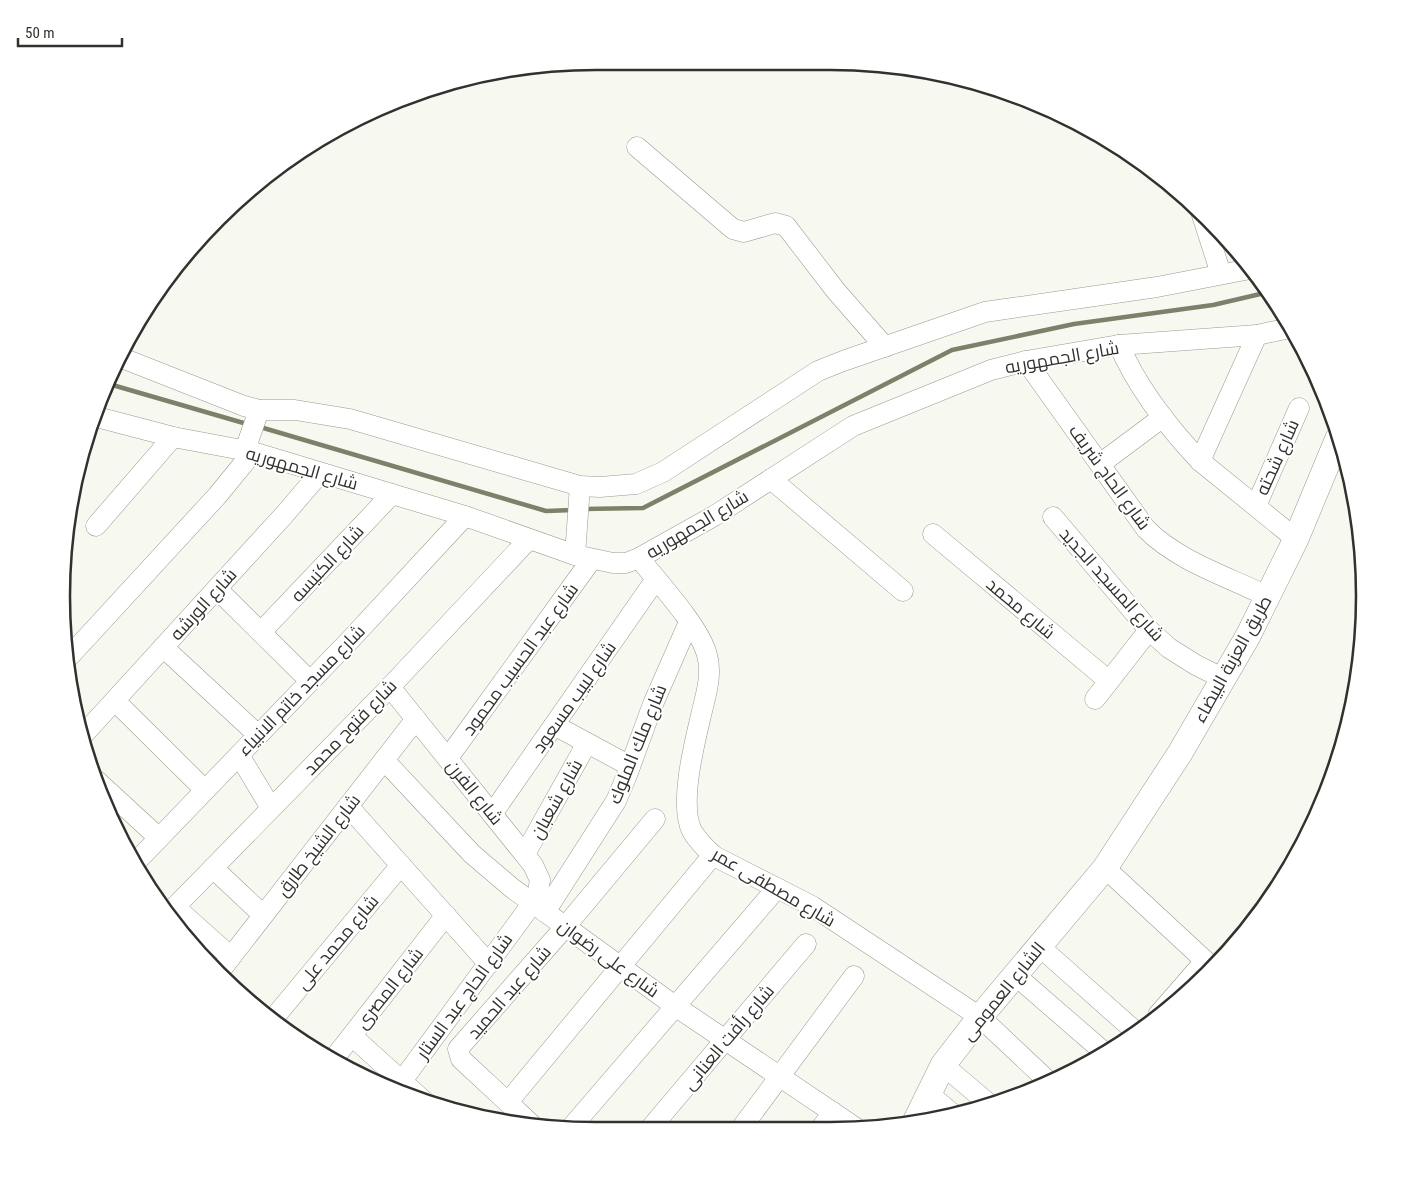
<svg xmlns="http://www.w3.org/2000/svg" width="1426" height="1192" viewBox="0 0 1426 1192" font-family="'Roboto Condensed',Cairo,sans-serif">
	<style>
		.lines { fill: none; stroke-linecap: round; stroke-linejoin: round }
		.stream { stroke: #7c8269; stroke-width: 4.5 }
		.minor-casing { stroke: #989a92; stroke-width: 21 }
		.major-casing { stroke: #989a92; stroke-width: 26 }
		.minor { stroke: #fff; stroke-width: 20 }
		.major { stroke: #fff; stroke-width: 25 }
		.labels { text-anchor: middle; dominant-baseline: central; stroke-width: 4; stroke-linejoin: round; paint-order: stroke }
		.street-label { font-size: 18px; fill: #31312e; stroke: #fff }
		.rim { fill: none; stroke: #31312e; stroke-width: 2.5 }
	</style>
	<rect width="100%" height="100%" fill="#f7f9f1"/>
	<g class="lines">
		<!-- stream -->
		<g class="stream">
			<polyline points="109,384 247,424"/>
			<polyline points="260,427 546,511 573,510"/>
			<polyline points="583,509 643,508 952,350 1074,324 1213,305 1269,292"/>
		</g>
		<defs>
			<g id="minor">
				<polyline points="637,147 733,229 744,232 775,223 786,226 836,291 885,347"/>
				<polyline points="1201,212 1221,274"/>
				<path d="M1119,345C1137,387 1169,428 1200,461L1296,539"/>
				<polyline points="122,358 244,406 259,410 295,410 350,419 580,486 600,487 636,484 663,472 818,371 843,361 985,312 1157,287 1250,269"/>
				<path d="M1026,361L1146,529C1178,561 1226,576 1267,596"/>
				<polyline points="93,416 173,437 253,452 465,516 575,555 613,563 626,563 639,558 714,516 853,426 991,370 1026,361 1119,345 1257,335 1290,328"/>
				<polyline points="245,450 259,410"/>
				<polyline points="1200,461 1257,335"/>
				<polyline points="1100,464 1163,417"/>
				<polyline points="771,479 903,591"/>
				<polyline points="1256,506 1299,408"/>
				<polyline points="1053,517 1149,630 1169,648 1196,665 1224,679"/>
				<polyline points="96,526 173,437"/>
				<polyline points="933,534 1109,681"/>
				<polyline points="575,555 580,486"/>
				<path d="M639,558C658,582 700,627 707,655C712,672 707,691 703,707C696,737 678,803 692,831C698,841 706,849 714,856L812,906L980,1017L1049,1082"/>
				<polyline points="217,589 310,681"/>
				<polyline points="261,632 392,494"/>
				<polyline points="163,647 258,735"/>
				<polyline points="66,660 217,496 253,452"/>
				<polyline points="390,687 533,865 540,880 537,897 396,1089"/>
				<polyline points="1095,699 1149,630"/>
				<polyline points="115,701 205,790"/>
				<polyline points="554,725 630,766"/>
				<polyline points="84,734 284,515 320,473"/>
				<polyline points="239,755 271,808"/>
				<polyline points="448,758 592,559"/>
				<polyline points="384,760 472,854 512,888 675,1006 856,1128"/>
				<polyline points="96,780 159,838"/>
				<polyline points="348,806 489,964"/>
				<polyline points="492,814 656,579"/>
				<polyline points="525,854 587,743"/>
				<polyline points="135,863 351,639 465,516"/>
				<polyline points="213,868 263,915"/>
				<polyline points="1105,868 1213,968"/>
				<polyline points="175,907 231,957"/>
				<polyline points="545,912 616,801 627,775 653,704 689,622"/>
				<polyline points="169,913 390,687 529,539"/>
				<polyline points="1039,946 1137,1033"/>
				<polyline points="220,971 416,719"/>
				<polyline points="1015,975 1105,1053"/>
				<polyline points="1158,1015 1205,961"/>
				<polyline points="273,1019 401,865"/>
				<polyline points="352,1036 426,1103"/>
				<polyline points="332,1061 446,915"/>
				<polyline points="943,1065 989,1104"/>
				<polyline points="929,1094 954,1115"/>
				<polyline points="508,1102 713,855"/>
				<polyline points="531,1124 461,1059 458,1049 565,927 655,819"/>
				<polyline points="569,1130 777,888"/>
				<polyline points="649,1130 806,944"/>
				<polyline points="740,1130 854,976"/>
				<polyline points="819,1131 833,1112"/>
			</g>
			<polyline id="major" points="915,1122 943,1065 980,1017 1105,868 1180,753 1248,636 1296,539 1338,438"/>
		</defs>
		<!-- minor casing -->
		<use href="#minor" class="minor-casing"/>
		<!-- major casing -->
		<use href="#major" class="major-casing"/>
		<!-- minor -->
		<use href="#minor" class="minor"/>
		<!-- major -->
		<use href="#major" class="major"/>
	</g>
	<g class="labels">
		<!-- street labels -->
		<g class="street-label">
			<text transform="translate(1062 357) rotate(-10)">شارع الجمهوريه</text>
			<text transform="translate(1277 457) rotate(-66)">شارع شحته</text>
			<text transform="translate(302 468) rotate(16)">شارع الجمهوريه</text>
			<text transform="translate(1110 477) rotate(54)">شارع الحاج شريف</text>
			<text transform="translate(697 524) rotate(-31)">شارع الجمهوريه</text>
			<text transform="translate(327 563) rotate(-47)">شارع الكنيسه</text>
			<text transform="translate(1112 584) rotate(48)">شارع المسجد الجديد</text>
			<text transform="translate(203 604) rotate(-48)">شارع الورشه</text>
			<text transform="translate(1021 608) rotate(40)">شارع محمد</text>
			<text transform="translate(520 659) rotate(-54)">شارع عبد الحسيب محمود</text>
			<text transform="translate(1232 659) rotate(-61)">طريق العزبة البيضاء</text>
			<text transform="translate(301 690) rotate(-46)">شارع مسجد خاتم الانبياء</text>
			<text transform="translate(574 697) rotate(-55)">شارع لبيب مسعود</text>
			<text transform="translate(350 727) rotate(-46)">شارع فتوح محمد</text>
			<text transform="translate(637 744) rotate(-68)">شارع ملك الملوك</text>
			<text transform="translate(475 792) rotate(51)">شارع الفرن</text>
			<text transform="translate(556 799) rotate(-61)">شارع شعبان</text>
			<text transform="translate(318 845) rotate(-52)">شارع الشيخ طارق</text>
			<text transform="translate(774 887) rotate(30)">شارع مصطفى عمر</text>
			<text transform="translate(337 942) rotate(-50)">شارع محمد على</text>
			<text transform="translate(609 958) rotate(36)">شارع على رضوان</text>
			<text transform="translate(389 988) rotate(-52)">شارع المصرى</text>
			<text transform="translate(1003 991) rotate(-51)">الشارع العمومى</text>
			<text transform="translate(509 992) rotate(-49)">شارع عبد الحميد</text>
			<text transform="translate(464 996) rotate(-54)">شارع الحاج عبد الستار</text>
			<text transform="translate(728 1037) rotate(-50)">شارع رأفت العنانى</text>
		</g>
	</g>
	<!-- crop -->
	<path d="M0 0H1426V1192H0ZM596 70H830A526 526 0 0 1 1356 596V596A526 526 0 0 1 830 1122H596A526 526 0 0 1 70 596V596A526 526 0 0 1 596 70Z" fill="#fff" fill-rule="evenodd"/>
	<path class="rim" d="M596 70H830A526 526 0 0 1 1356 596V596A526 526 0 0 1 830 1122H596A526 526 0 0 1 70 596V596A526 526 0 0 1 596 70Z"/>
	<!-- scale -->
	<path d="M18 38v8h104v-8" fill="none" stroke="#31312e" stroke-width="2.5"/>
	<text x="25" y="38" font-size="15" fill="#31312e" stroke="#ffffff" stroke-width="4" paint-order="stroke">50 m</text>
</svg>
